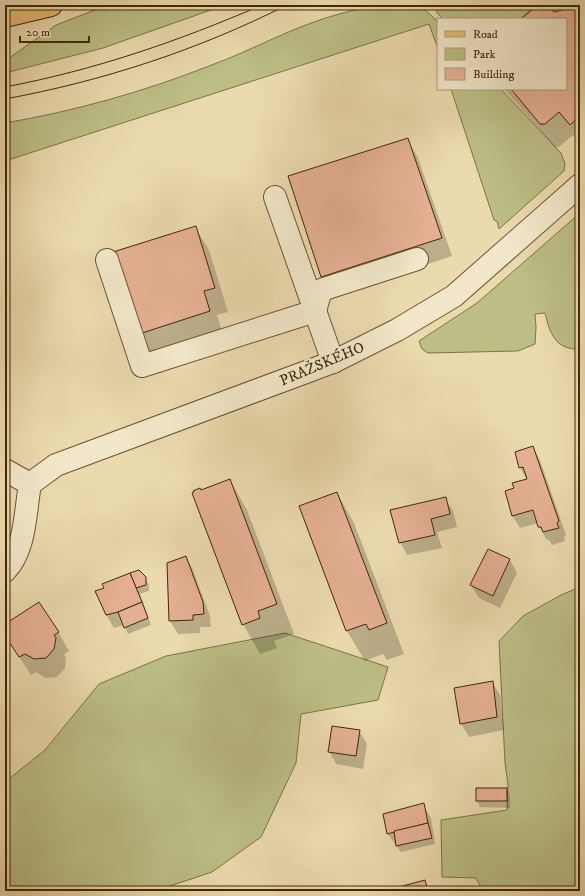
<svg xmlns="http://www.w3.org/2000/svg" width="585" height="896" viewBox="0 0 585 896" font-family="'IM FELL DW Pica',serif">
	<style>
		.green { fill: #bcbe86; stroke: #7e7346 }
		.shadow { fill: #0003 }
		.building { fill: #e5b093; stroke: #412805 }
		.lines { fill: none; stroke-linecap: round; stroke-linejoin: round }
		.minor-casing { stroke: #6c542f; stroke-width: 24 }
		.major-casing { stroke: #412805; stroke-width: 24 }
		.minor { stroke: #f2e7ca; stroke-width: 22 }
		.major { stroke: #e6bd77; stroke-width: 22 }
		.tram { stroke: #412805; stroke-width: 1 }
		.labels { text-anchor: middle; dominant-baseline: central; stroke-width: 3.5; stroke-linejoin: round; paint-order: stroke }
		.street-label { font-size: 15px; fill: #412805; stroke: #f2e7ca }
	</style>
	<rect width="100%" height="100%" fill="#ebdaae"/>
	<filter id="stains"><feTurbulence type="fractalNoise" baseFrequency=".005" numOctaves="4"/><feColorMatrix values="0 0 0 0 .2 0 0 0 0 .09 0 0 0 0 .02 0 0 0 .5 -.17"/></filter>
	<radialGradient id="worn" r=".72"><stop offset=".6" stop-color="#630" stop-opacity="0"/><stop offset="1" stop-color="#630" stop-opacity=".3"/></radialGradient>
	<!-- green -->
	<g class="green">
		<polygon points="108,5 225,5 103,48 5,73 5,61 56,25"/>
		<path d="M383,5C412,5 417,0 438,22V49L429,24L5,161V123C75,111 143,92 209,66C253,50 294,26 339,14C353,10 368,7 383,5Z"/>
		<polygon points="436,5 536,5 520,19 443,19 437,13"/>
		<polygon points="550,5 580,5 580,9 566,7 554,10"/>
		<polygon points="451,89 501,89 561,153 565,164 564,171 499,229 497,221 494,220"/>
		<path d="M580,213V349C555,350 550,333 545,313L535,314L536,327L535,344L518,351L428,353L422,349L419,341L477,303Z"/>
		<polygon points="580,587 580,891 483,891 476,878 442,877 441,820 507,810 508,785 505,763 499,641 523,616 561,595"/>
		<polygon points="285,633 388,667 378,700 301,714 296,763 261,837 212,872 155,891 5,891 5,782 45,750 99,684 166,656"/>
	</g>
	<!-- shadow -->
	<g class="shadow">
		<polygon points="539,5 547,5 554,13 580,12 580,143 573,135 559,147 555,147 504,89 566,89 566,19 523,19"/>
		<polygon points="407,139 418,158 452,256 333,296 322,277 290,177"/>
		<polygon points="195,227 209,250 228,312 217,315 223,335 153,357 140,333"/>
		<polygon points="533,447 540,460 566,535 564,536 565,541 552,545 549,540 546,539 538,523 520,528 512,515 515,488 527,480 520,467"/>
		<polygon points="230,480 247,510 294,634 274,641 277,648 260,654 243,624 195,493"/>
		<polygon points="337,493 354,523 404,654 387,660 383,654 365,661 347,631 300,507"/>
		<polygon points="445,498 453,511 457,527 437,532 442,548 407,555 400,542"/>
		<polygon points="488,550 510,560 517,573 500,608 479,598 471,585"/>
		<polygon points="186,557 193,570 210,616 211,627 200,627 200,633 178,634 170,621 168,564"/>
		<polygon points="145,578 149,585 149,591 140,594 151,625 128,634 124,625 114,628 106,615"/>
		<polygon points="5,626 58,632 69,651 64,654 66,658 65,668 57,677 46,678 36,672 31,675 5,635"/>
		<polygon points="492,682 500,695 504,730 469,737 461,724"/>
		<polygon points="359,731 367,744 363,769 336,764 329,751"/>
		<polygon points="507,789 510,796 510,808 480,807 477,801"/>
		<polygon points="423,805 431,818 435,844 401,852 387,833"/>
		<polygon points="424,881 430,891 388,891"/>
	</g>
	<!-- building -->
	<g class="building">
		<polygon points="538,5 548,5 554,12 570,8 580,11 580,116 570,125 559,112 545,124 540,124 511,89 566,89 566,19 521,19"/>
		<polygon points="408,138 442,238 321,277 288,176"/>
		<polygon points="196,226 215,288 204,291 210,311 139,334 113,252"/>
		<polygon points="533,446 559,521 557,523 559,528 543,532 541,527 538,527 533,510 512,516 505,491 514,488 512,483 527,479 523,467 519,468 515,452"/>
		<polygon points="230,479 277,604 258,611 260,618 242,625 192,493 194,492 193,491 200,488 201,490"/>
		<polygon points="337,492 387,623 369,630 366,624 346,631 299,506"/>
		<polygon points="446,497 450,514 431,519 435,535 399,543 390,510"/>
		<polygon points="488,549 510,559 493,596 470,585"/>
		<polygon points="186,556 203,602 204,614 193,615 193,620 169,621 167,563"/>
		<polygon points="139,570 146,577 146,585 136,588 130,573"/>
		<polygon points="130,573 142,602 118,612 106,615 95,591 104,588 102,584"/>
		<polygon points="39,602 59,632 54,635 56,638 54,649 46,658 34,659 25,654 19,657 5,636 5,624"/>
		<polygon points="142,602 148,618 124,628 118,612"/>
		<polygon points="493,681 497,717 460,724 454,688"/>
		<polygon points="332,726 360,730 356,756 328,752"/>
		<rect x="476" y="788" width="31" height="13"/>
		<polygon points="424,803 428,823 387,834 383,814"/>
		<polygon points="428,823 432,838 396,846 394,831"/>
		<polygon points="425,880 428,891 384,891"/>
	</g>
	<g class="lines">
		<defs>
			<g id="minor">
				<polyline points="275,197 333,362"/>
				<polyline points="107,260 142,366 315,311 321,290 417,259"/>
				<polyline points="5,470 30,484"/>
				<polyline points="30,484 56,465 333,362 397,330 454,296 580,185"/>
				<path d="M5,571C26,549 25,512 30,484"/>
			</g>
			<polyline id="major" points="5,16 51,5"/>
		</defs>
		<!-- minor casing -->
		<use href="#minor" class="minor-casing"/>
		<!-- major casing -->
		<use href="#major" class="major-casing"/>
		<!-- minor -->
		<use href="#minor" class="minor"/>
		<!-- major -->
		<use href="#major" class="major"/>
		<!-- tram -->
		<g class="tram">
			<path d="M5,87C95,70 179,41 262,5"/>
			<path d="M5,99C103,81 198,50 287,5"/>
		</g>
	</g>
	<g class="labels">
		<!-- street labels -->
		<g class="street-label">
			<text transform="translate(322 364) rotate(-23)">PRAŽSKÉHO</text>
		</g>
	</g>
	<!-- margin -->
	<rect width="585" height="896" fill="none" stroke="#ebdaae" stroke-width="20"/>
	<rect x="6" y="6" width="573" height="884" fill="none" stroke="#412805" stroke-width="2"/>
	<rect x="10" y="10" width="565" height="876" fill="none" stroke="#412805"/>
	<!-- legend -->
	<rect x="437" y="18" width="130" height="72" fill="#f2e7ca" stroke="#ab9b7b"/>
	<rect x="445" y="31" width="20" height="6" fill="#e6bd77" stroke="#ab9b7b"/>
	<text x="473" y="38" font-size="12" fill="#412805">Road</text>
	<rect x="445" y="48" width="20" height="12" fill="#bcbe86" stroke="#ab9b7b"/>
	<text x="473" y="58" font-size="12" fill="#412805">Park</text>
	<rect x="445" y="68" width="20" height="12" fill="#e5b093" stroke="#ab9b7b"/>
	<text x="473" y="78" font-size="12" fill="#412805">Building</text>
	<!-- scale -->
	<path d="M20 36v6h69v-6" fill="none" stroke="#412805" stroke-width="2"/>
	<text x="26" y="36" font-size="12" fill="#412805" stroke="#f2e7ca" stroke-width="3" paint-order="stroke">20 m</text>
	<rect width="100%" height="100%" filter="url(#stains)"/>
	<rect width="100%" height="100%" fill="url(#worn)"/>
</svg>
